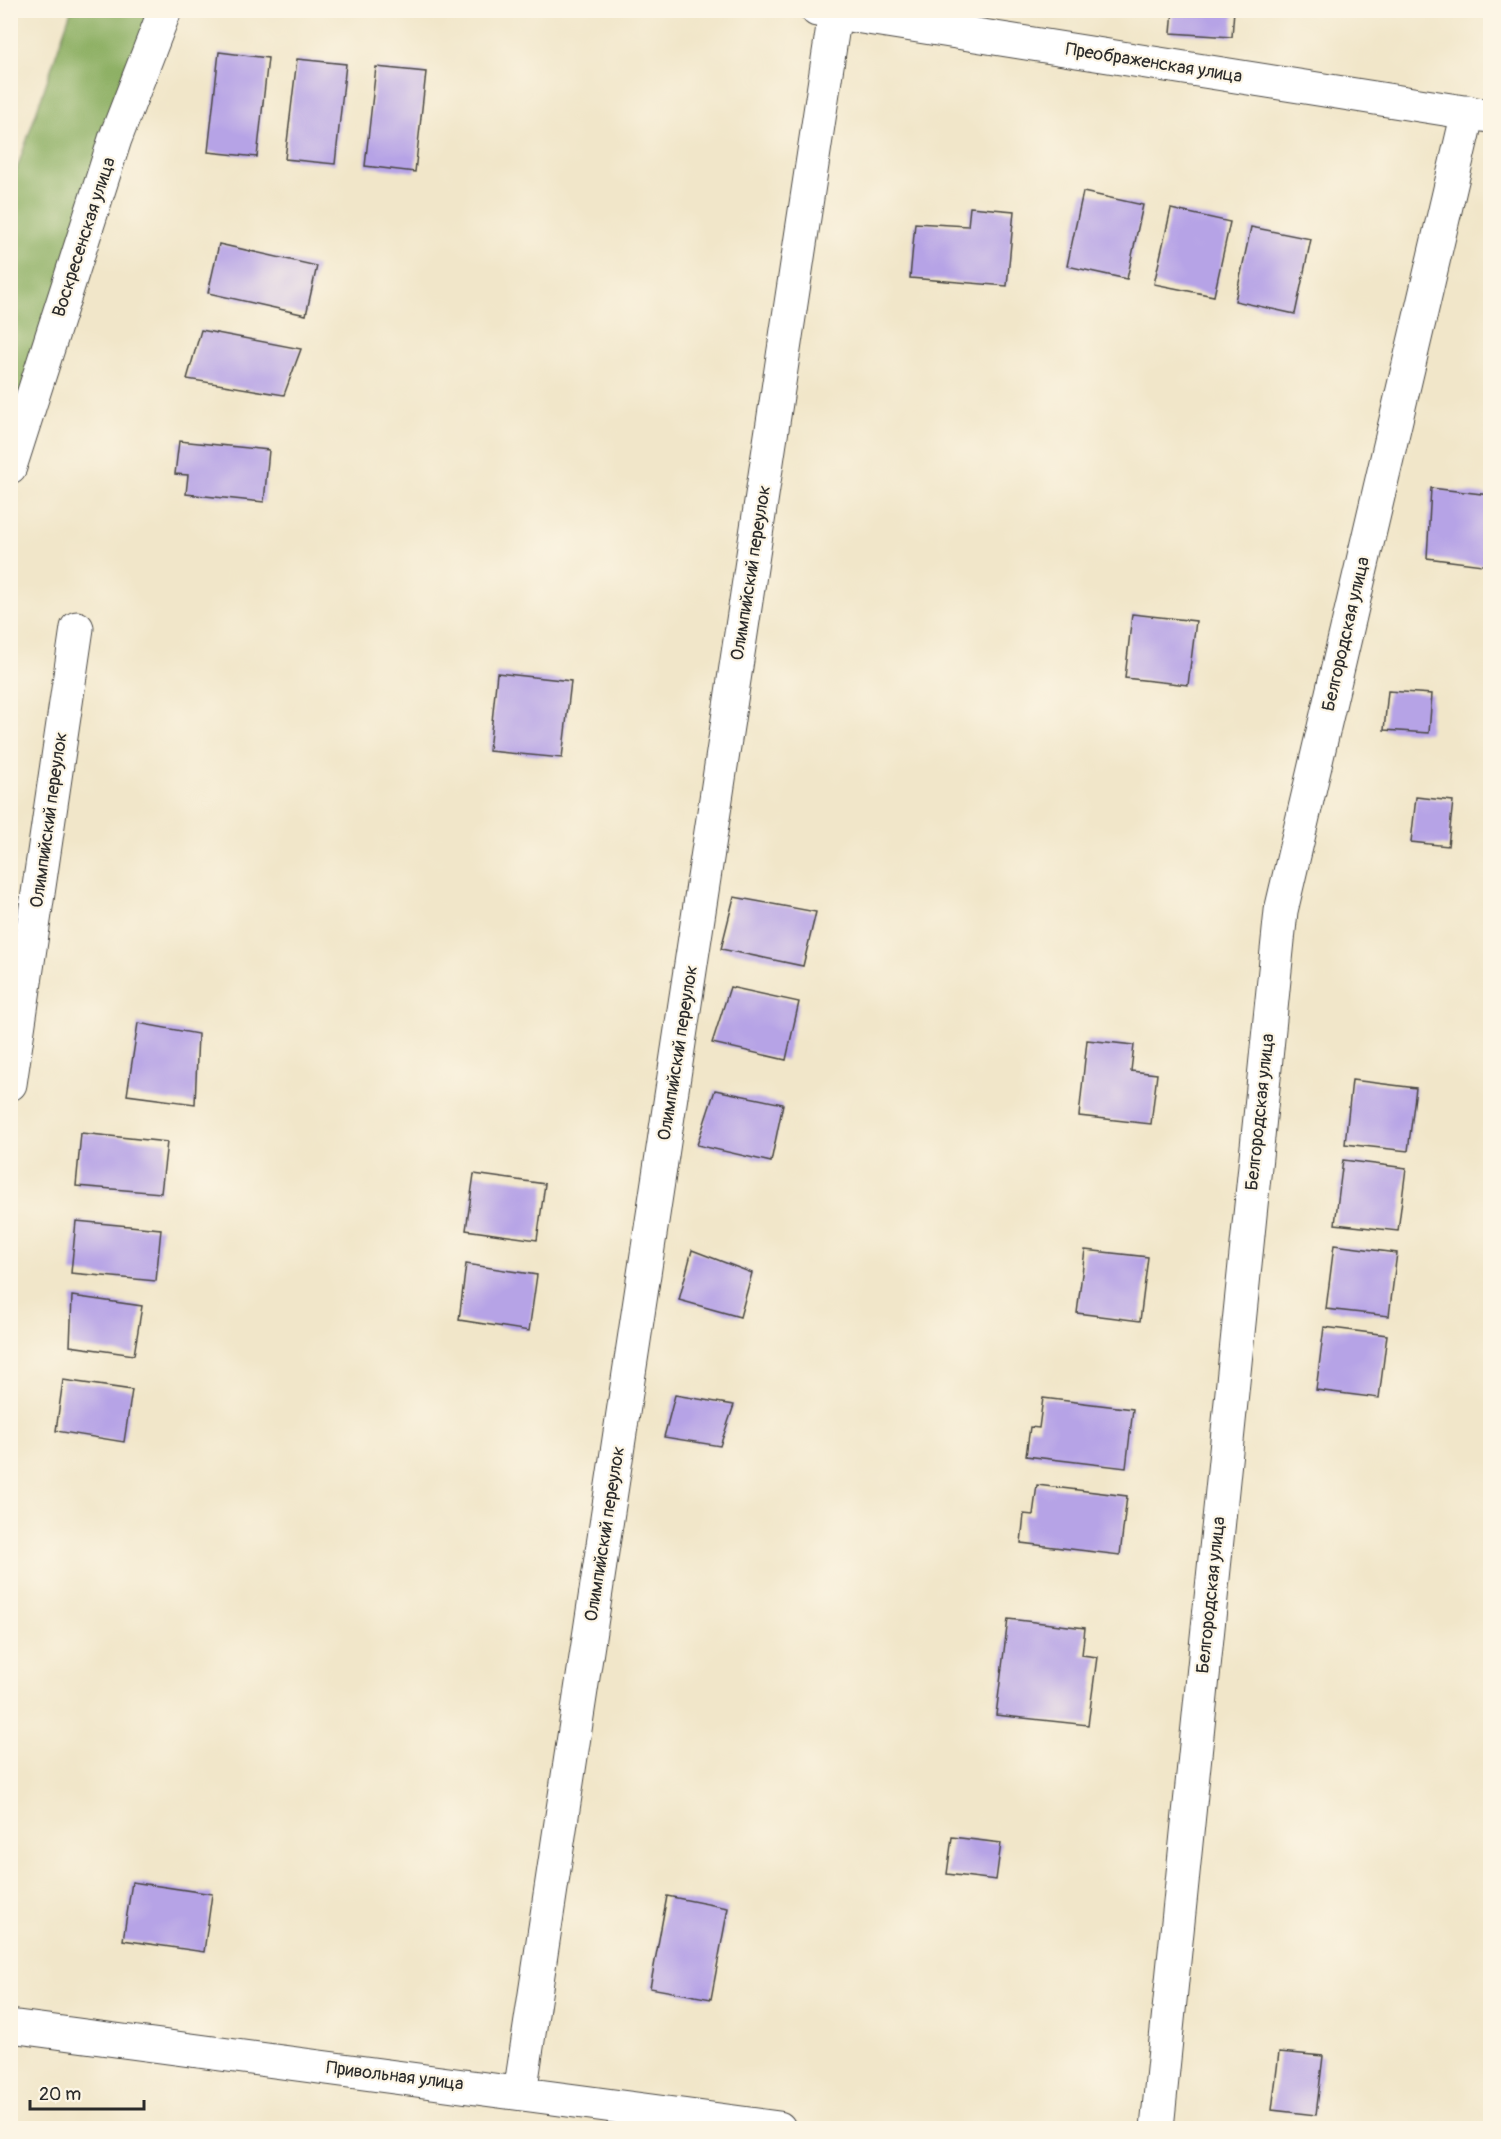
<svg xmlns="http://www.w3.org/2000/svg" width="1501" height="2139" viewBox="0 0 1501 2139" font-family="Pangolin,sans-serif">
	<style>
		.forest { fill: #8eb065; stroke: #5c6e48; stroke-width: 1.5 }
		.building { fill: #b6a3e6 }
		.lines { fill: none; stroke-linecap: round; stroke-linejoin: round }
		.minor-casing { stroke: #494743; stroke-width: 35 }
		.minor { stroke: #fff; stroke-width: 33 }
		.labels { text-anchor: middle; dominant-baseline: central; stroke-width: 4.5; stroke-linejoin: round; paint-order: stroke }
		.street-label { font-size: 18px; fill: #2b2b2b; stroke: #fcf5e5 }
	</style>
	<rect width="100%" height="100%" fill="#fcf5e5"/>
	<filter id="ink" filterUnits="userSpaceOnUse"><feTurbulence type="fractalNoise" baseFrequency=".0167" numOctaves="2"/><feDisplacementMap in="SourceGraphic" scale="12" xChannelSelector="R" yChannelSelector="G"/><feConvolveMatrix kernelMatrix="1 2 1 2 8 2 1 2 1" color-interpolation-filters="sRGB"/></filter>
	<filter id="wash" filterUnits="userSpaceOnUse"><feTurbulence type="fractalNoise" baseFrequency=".008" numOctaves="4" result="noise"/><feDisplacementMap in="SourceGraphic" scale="24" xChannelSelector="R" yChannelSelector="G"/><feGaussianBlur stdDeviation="1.35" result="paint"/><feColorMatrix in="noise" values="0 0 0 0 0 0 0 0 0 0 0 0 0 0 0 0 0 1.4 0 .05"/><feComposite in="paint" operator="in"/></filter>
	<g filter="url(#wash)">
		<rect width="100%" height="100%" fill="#f1e6c9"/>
		<!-- forest -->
		<polygon class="forest" points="71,11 164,11 11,464 11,186"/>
		<g id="blocks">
			<!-- building -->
			<g class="building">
				<polygon points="1173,10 1234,10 1232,37 1171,33"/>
				<polygon points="219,52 268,58 257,157 208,152"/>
				<polygon points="297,59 346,64 335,164 285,159"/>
				<polygon points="376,67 426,72 415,172 365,166"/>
				<polygon points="1083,192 1143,205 1127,279 1067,266"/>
				<polygon points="970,207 1014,211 1007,286 910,278 915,223 968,226"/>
				<polygon points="1171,209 1230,222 1214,296 1154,284"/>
				<polygon points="1251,227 1311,239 1295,314 1235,301"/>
				<polygon points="219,244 317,266 306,315 208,293"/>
				<polygon points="201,330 301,349 284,395 187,379"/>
				<polygon points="179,441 269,450 264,502 186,494 188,475 175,474"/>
				<polygon points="1431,488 1490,495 1490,566 1427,558"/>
				<polygon points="1132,614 1196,621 1188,685 1125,678"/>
				<polygon points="497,673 571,681 562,758 489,751"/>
				<polygon points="1388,691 1432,694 1429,733 1384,730"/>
				<polygon points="1416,797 1453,801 1448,846 1411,842"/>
				<polygon points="734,897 816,912 803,966 721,949"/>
				<polygon points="730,987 799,1002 786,1060 712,1043"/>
				<polygon points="138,1023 198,1034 195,1104 127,1095"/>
				<polygon points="1087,1040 1134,1045 1131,1071 1157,1074 1151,1124 1079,1116"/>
				<polygon points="1352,1080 1416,1088 1408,1151 1345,1144"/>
				<polygon points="715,1090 783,1104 771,1162 697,1145"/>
				<polygon points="81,1133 167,1142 161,1193 76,1186"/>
				<polygon points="1343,1160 1406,1168 1398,1231 1335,1224"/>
				<polygon points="474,1174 545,1184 537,1240 466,1230"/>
				<polygon points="76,1221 161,1229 156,1281 71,1273"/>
				<polygon points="1334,1245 1397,1253 1389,1316 1326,1309"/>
				<polygon points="692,1250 752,1273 740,1317 679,1300"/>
				<polygon points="1085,1250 1148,1257 1140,1321 1077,1313"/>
				<polygon points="466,1264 537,1275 529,1331 459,1320"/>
				<polygon points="72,1296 142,1306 134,1355 70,1346"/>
				<polygon points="1324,1327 1387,1335 1379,1398 1316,1390"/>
				<polygon points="63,1380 132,1390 124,1442 56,1431"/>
				<polygon points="675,1395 734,1405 720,1446 664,1437"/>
				<polygon points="1043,1398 1133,1409 1126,1468 1026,1456 1030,1427 1039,1428"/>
				<polygon points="1037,1485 1127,1496 1120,1555 1021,1543 1024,1514 1033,1515"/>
				<polygon points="1008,1619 1085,1628 1082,1655 1097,1657 1088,1725 996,1715"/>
				<polygon points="952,1837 1001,1843 996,1880 947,1874"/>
				<polygon points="132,1882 212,1894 204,1952 123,1940"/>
				<polygon points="667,1896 728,1908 711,1999 650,1988"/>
				<polygon points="1279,2052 1323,2056 1316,2115 1272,2110"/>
			</g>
		</g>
	</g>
	<g filter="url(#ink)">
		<use href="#blocks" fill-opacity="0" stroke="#494743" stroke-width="1.5"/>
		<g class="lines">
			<defs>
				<g id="minor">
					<polyline points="817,10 1489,116"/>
					<polyline points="10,467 115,139 165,10"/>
					<polyline points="10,1084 77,628"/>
					<polyline points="10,2026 779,2128"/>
					<polyline points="520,2093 835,13"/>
					<polyline points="1157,2128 1281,911 1468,112"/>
				</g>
			</defs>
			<!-- minor casing -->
			<use href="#minor" class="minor-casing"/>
			<!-- minor -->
			<use href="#minor" class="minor"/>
		</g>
	</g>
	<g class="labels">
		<!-- street labels -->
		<g class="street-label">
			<text transform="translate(1154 63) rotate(9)">Преображенская улица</text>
			<text transform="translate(84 237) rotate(-72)">Воскресенская улица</text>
			<text transform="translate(751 573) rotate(-81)">Олимпийский переулок</text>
			<text transform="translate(1346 634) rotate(-77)">Белгородская улица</text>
			<text transform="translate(49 820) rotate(-82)">Олимпийский переулок</text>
			<text transform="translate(678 1053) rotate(-81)">Олимпийский переулок</text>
			<text transform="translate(1260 1112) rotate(-84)">Белгородская улица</text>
			<text transform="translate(605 1534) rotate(-81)">Олимпийский переулок</text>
			<text transform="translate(1211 1595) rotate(-84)">Белгородская улица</text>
			<text transform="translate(395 2076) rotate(7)">Привольная улица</text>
		</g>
	</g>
	<!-- margin -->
	<rect width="1501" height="2139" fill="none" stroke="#fcf5e5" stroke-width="36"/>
	<!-- scale -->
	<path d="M30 2100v9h114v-9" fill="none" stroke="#2b2b2b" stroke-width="3"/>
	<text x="39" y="2100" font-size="18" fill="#2b2b2b" stroke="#fcf5e5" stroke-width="4.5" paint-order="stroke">20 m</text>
</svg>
